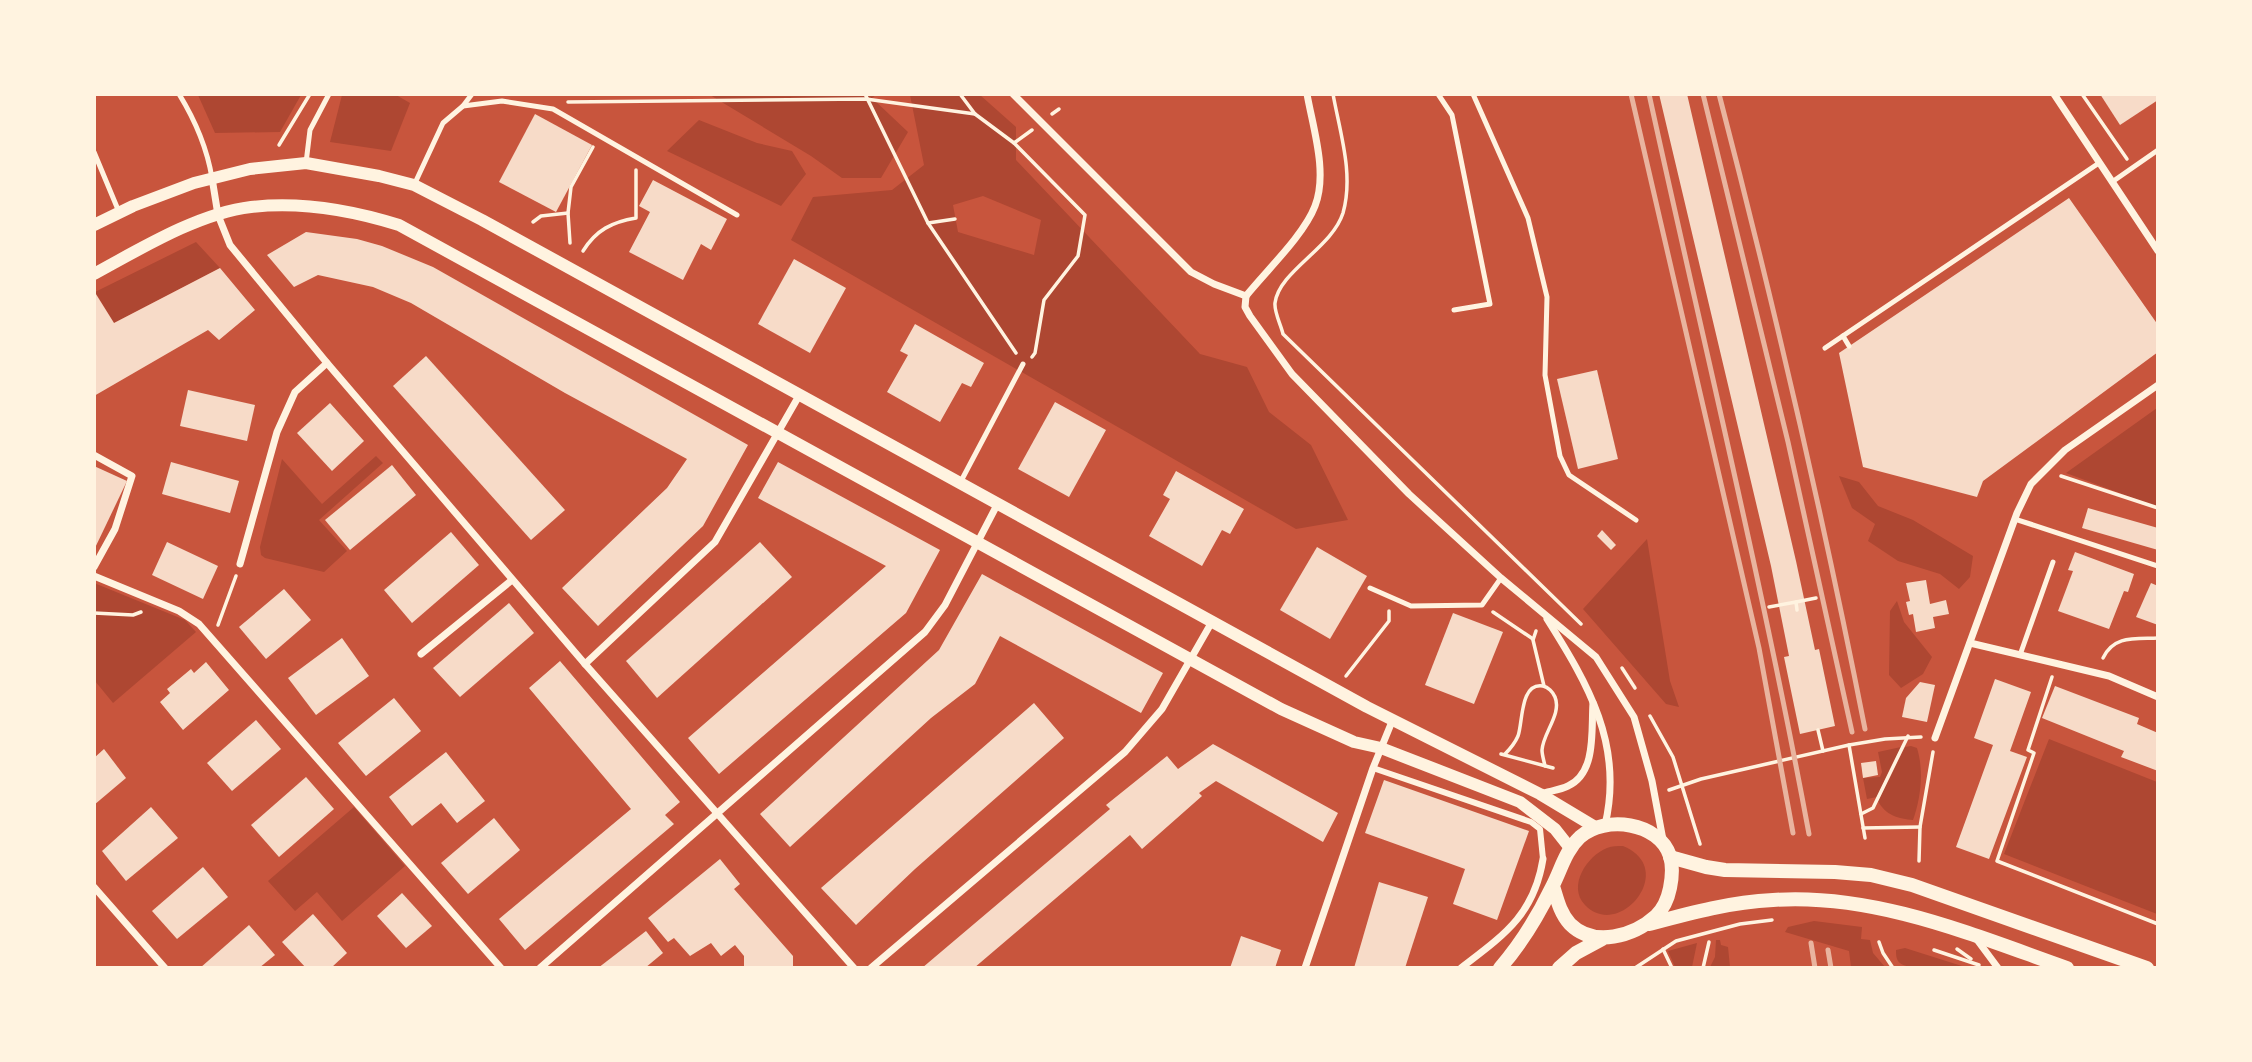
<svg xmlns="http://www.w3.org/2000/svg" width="2252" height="1062" viewBox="0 0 2252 1062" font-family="Manrope,sans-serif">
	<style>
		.green { fill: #ae4732; fill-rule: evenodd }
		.building { fill: #f7dbc8 }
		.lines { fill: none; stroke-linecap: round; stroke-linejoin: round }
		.path { stroke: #fff3e0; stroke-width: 3.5 }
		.service { stroke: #fff3e0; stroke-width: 5 }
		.pedestrian { stroke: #fff3e0; stroke-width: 6 }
		.minor { stroke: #fff3e0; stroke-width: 7 }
		.tertiary { stroke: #fff3e0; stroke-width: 12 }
		.secondary { stroke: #fff3e0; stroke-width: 14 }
		.rail { stroke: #e9b49f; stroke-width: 5 }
	</style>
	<rect width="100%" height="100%" fill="#c8553d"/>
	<!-- green -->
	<g class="green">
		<polygon points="198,95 301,95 280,132 215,133"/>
		<polygon points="342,95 396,95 410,103 391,151 330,142"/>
		<polygon points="700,95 876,95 872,98 908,132 881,178 842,178 811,156 710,95"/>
		<path d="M910,95H980L1016,127V160L1200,354L1247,367L1269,412L1311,445L1348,520L1296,529L791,240L813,197L892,190L924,165ZM983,196L1041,220L1034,255L958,232L953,205Z"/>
		<polygon points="699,120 757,143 792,151 806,174 781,206 667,151"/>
		<polygon points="196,242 220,268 114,323 95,292"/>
		<polygon points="2157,408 2157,507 2066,473"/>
		<polygon points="376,456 383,463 319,520 347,551 324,572 265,558 261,555 260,547 282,459 322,504"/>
		<polygon points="1839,476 1859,482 1878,506 1913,520 1973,556 1970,577 1959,589 1940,574 1898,561 1868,541 1875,524 1852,508"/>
		<polygon points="1647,539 1670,681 1679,707 1666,704 1583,609"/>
		<polygon points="94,583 185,620 196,632 113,703 95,681"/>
		<polygon points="1897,601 1904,622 1932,657 1923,674 1901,688 1889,675 1890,611"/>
		<polygon points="2049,739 2157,782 2157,914 2004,854"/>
		<path d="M1911,746L1917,748C1924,771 1921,797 1913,820C1899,819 1885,815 1878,801L1905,747Z"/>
		<polygon points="1901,747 1877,797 1867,799 1863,778 1880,777 1882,772 1878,752"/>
		<polygon points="354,807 405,866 342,921 317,892 295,911 268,881"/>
		<path d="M1623,846C1679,869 1619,941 1585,905C1567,886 1587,856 1607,848C1612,846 1618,846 1623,846Z"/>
		<polygon points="1814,921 1862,927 1861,939 1870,940 1873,953 1885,967 1851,967 1849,951 1785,932 1788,927"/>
		<polygon points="1716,940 1720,940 1721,945 1728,947 1730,967 1710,967 1715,957"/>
		<polygon points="1697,943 1692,967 1675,967 1668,951"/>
		<path d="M1905,948L1965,967H1966C1952,968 1905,972 1898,961C1896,958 1896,954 1896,950Z"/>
	</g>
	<!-- building -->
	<g class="building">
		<polygon points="1659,94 1687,94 1796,561 1815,650 1819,649 1835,726 1800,734 1784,657 1789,656 1771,566"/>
		<polygon points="2100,94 2158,94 2158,100 2120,125"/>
		<polygon points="535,114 592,145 556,212 499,182"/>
		<polygon points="653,180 727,219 711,250 701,244 683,280 629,252 650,212 639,206"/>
		<polygon points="2069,198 2158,325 2158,352 1983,481 1977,497 1863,467 1839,353"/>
		<polygon points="306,232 357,239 382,246 433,267 748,445 703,526 598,626 562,588 667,488 687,459 565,393 411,303 373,287 318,275 294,287 267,255"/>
		<polygon points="794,259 846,288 810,353 758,324"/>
		<polygon points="220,268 255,310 219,340 208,330 94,396 94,291 114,323"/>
		<polygon points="915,324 984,363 971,387 962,383 940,422 887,392 908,355 900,351"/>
		<polygon points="426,356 565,510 531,540 393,386"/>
		<polygon points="1597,370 1618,459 1578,469 1557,379"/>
		<polygon points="188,390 255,405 247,441 180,426"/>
		<polygon points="1055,402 1106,430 1069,497 1018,469"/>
		<polygon points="330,403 364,441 332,471 297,433"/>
		<polygon points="171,462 239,481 230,513 162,494"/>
		<polygon points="778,462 940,550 906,613 719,774 688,738 886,566 758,498"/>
		<polygon points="392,465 416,495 350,550 325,520"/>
		<polygon points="94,466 127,481 94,550"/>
		<polygon points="1176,471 1244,509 1230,534 1222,530 1202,566 1149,536 1170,499 1163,495"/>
		<polygon points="2088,508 2158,528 2158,550 2082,528"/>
		<polygon points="1602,530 1616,545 1611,550 1597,536"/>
		<polygon points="451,532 479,565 412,623 384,590"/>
		<polygon points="167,542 218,566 203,599 152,575"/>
		<polygon points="760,542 792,577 657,698 626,661"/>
		<polygon points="1317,547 1367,576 1330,639 1280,610"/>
		<polygon points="2075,552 2134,574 2128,592 2124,591 2109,629 2058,611 2073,571 2068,570"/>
		<polygon points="982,574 1163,673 1141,713 1000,636 975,684 931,718 790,847 760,814 939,650"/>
		<polygon points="1926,580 1930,604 1946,600 1949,614 1933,617 1935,628 1916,632 1913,614 1909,615 1906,602 1910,601 1906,583"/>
		<polygon points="2151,583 2158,586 2158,625 2136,617"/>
		<polygon points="284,589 311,620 266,659 239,627"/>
		<polygon points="509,603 534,633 460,697 433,668"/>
		<polygon points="1453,613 1503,632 1474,704 1425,685"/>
		<polygon points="342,638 369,676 316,715 288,678"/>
		<polygon points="560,661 680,802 665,815 674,824 525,950 499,919 631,809 529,688"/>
		<polygon points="206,662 229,690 183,730 160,702 170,693 167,689 191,669 194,673"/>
		<polygon points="1995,679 2031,692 2010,751 2027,757 1989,859 1956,847 1993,745 1974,738"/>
		<polygon points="1920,682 1935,685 1927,722 1902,717 1906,698"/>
		<polygon points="2055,686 2139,718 2137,724 2158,733 2158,771 2121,757 2124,751 2042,718"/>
		<polygon points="394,698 421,731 366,776 338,743"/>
		<polygon points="1034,703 1064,738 915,869 856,925 821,888"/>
		<polygon points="256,720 281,749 232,791 207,763"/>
		<polygon points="1213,744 1338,813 1323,842 1216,781 1199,793 1202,796 1142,849 1130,835 974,968 922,968 1110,809 1106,805 1167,756 1178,769"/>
		<polygon points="104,749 126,778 94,805 94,758"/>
		<polygon points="446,752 485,801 457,823 441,803 412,826 389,797"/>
		<polygon points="1876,761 1878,775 1863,778 1861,763"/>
		<polygon points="306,777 334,809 279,857 251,825"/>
		<polygon points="1384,780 1529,831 1497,920 1453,904 1465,869 1365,833"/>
		<polygon points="151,807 178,838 126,881 102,851"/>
		<polygon points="494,818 520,850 468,894 441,863"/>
		<polygon points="720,859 740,884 734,889 793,956 793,968 744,968 744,956 735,945 721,956 711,943 690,956 674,938 668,942 648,918"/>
		<polygon points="203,867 228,897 177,939 152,911"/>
		<polygon points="1379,882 1428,897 1405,968 1354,968"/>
		<polygon points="402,893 432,926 406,948 377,916"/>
		<polygon points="313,914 347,953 331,968 306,968 282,942"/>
		<polygon points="249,925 275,955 259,968 200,968"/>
		<polygon points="646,931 663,953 645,968 598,968"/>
		<polygon points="1241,936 1281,950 1275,968 1230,968"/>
	</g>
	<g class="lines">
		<!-- path -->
		<g class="path">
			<polyline points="865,94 928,223 1016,353"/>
			<polyline points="960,94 975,114 1014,143 1032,130"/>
			<path d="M1333,94C1340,133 1354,174 1343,213C1332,248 1279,271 1275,303C1274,312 1281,325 1283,334L1581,624"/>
			<polyline points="2082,94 2127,159"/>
			<polyline points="568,102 866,99 975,114"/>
			<polyline points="1052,114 1059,109"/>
			<polyline points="1014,143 1085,215 1078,256 1044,300 1035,353 1032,357"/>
			<polyline points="279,145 310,94"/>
			<polyline points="533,222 541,216 568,213"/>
			<polyline points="928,223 955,219"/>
			<polyline points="570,243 568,213 571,187 593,147"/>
			<path d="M583,251C596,230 612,222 636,218V170"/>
			<polyline points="2061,476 2158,508"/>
			<polyline points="1796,602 1816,598"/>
			<polyline points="1769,607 1796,602 1797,610"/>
			<polyline points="1493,612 1533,639"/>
			<polyline points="94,613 133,615 141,612"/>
			<polyline points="218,625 236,576"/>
			<polyline points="1536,631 1533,640 1544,686"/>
			<path d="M2103,658C2114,635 2135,639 2158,638"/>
			<polyline points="1622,668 1635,688"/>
			<polyline points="1346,676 1389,621 1389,611"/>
			<polyline points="2052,677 2028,750 2034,753 1997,861 2158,924"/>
			<polyline points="1650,716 1673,757 1700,844"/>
			<polyline points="1818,730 1823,751"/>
			<polyline points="1849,745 1865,838"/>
			<polyline points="1501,754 1553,768"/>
			<path d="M1505,754C1511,748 1515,743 1518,736C1523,722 1520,682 1543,686C1548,687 1553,692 1555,697C1562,714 1543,733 1542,750C1542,755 1544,761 1545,766"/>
			<polyline points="1669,790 1701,779 1849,745 1885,739 1921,737"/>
			<polyline points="1861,814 1873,808 1908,736"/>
			<polyline points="1863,828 1920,827"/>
			<polyline points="1919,861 1920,827 1933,752"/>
			<polyline points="1879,942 1883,953 1893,968"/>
			<polyline points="1663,949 1672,968"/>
			<polyline points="1957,949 1971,959"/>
			<polyline points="1934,950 1979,965"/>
			<polyline points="1635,968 1676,941 1740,924 1772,920"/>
			<polyline points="1703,968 1709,942"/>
		</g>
		<!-- service -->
		<g class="service">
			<path d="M179,94C195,120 207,148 212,178"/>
			<polyline points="1438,94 1452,115 1490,304 1454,310"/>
			<polyline points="1473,94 1528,218 1547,297 1545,375 1560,456 1569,475 1636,520"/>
			<polyline points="463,106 472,94"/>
			<polyline points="94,152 119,212"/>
			<polyline points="306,163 310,130 329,94"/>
			<polyline points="2112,182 2158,150"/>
			<polyline points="415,183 443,123 463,106 502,101 553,109 737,215"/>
			<polyline points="1843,336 1849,346"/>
			<polyline points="1825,348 2099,163"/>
			<polyline points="960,483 1023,364"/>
			<polyline points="2015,519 2158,566"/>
			<polyline points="1370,588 1411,606 1482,605 1501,578"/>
			<polyline points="2020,655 2053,562"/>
		</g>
		<!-- pedestrian -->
		<polyline class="pedestrian" points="1373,768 1531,822 1540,829 1543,859"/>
		<!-- minor -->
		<g class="minor">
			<polyline points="1013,94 1191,272 1214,284 1246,296"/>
			<polyline points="2054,94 2158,251"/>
			<polyline points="212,178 218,215 230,245 327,363 585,664 854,968"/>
			<polyline points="1246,296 1245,307 1250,316 1292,374 1409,494 1501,578 1596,657 1634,717 1652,781 1663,840"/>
			<path d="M1246,296C1266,271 1304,235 1315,206C1328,173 1313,128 1307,94"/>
			<polyline points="94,455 132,476 115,529 94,567"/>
			<polyline points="240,564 277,432 295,392 327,363"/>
			<polyline points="94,576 179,611 199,624 501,968"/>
			<path d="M1547,619C1588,684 1624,745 1605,825"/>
			<polyline points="1970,643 2109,676 2158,697"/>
			<polyline points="421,654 512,580"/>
			<polyline points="585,664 715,542 800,394"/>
			<polyline points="1935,738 2017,513 2031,484 2065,450 2158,385"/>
			<path d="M1540,794C1549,791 1560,790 1568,786C1597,773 1591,729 1593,703"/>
			<polyline points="94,887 165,968"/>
			<polyline points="1975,937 1998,968"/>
			<polyline points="540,968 925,632 945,605 998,503"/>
			<polyline points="871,968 1125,752 1162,709 1213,620"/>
			<polyline points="1305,968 1373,768 1393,719"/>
			<path d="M1461,968C1504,935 1534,915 1543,859"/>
		</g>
		<!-- tertiary -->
		<g class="tertiary">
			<polyline points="94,225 133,206 194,183 250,169 306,163 379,176 414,185 482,220 1367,707 1540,794 1595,827"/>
			<path d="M94,274C140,249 199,213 251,207C302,201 351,210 399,225L1281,709L1354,742L1381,748L1520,802L1555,829L1570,848"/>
		</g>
		<!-- secondary -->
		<g class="secondary">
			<polyline points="1670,857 1706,867 1725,870 1835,872 1871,875 1912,885 2147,968"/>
			<path d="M1649,924C1690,913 1730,902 1773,900C1875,893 1973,935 2067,968"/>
			<path d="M1500,968C1521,944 1538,916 1552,887C1561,870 1565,851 1580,837C1605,815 1659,822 1670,856C1673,866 1672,878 1670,888C1668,898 1664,908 1656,916C1634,936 1594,948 1570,924C1560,913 1557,899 1553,886"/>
			<polyline points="1559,968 1576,953 1602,939"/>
		</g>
		<!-- rail -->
		<g class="rail">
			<polyline points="1631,94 1759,648 1793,833"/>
			<path d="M1649,94C1703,341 1763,586 1809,834"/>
			<polyline points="1703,94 1788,442 1852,732"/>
			<path d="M1719,94C1774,305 1823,516 1865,729"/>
			<polyline points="1811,943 1815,968"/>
			<polyline points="1828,950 1831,968"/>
		</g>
	</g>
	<!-- border -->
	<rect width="2252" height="1062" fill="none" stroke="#fff3e0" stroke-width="192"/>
</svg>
